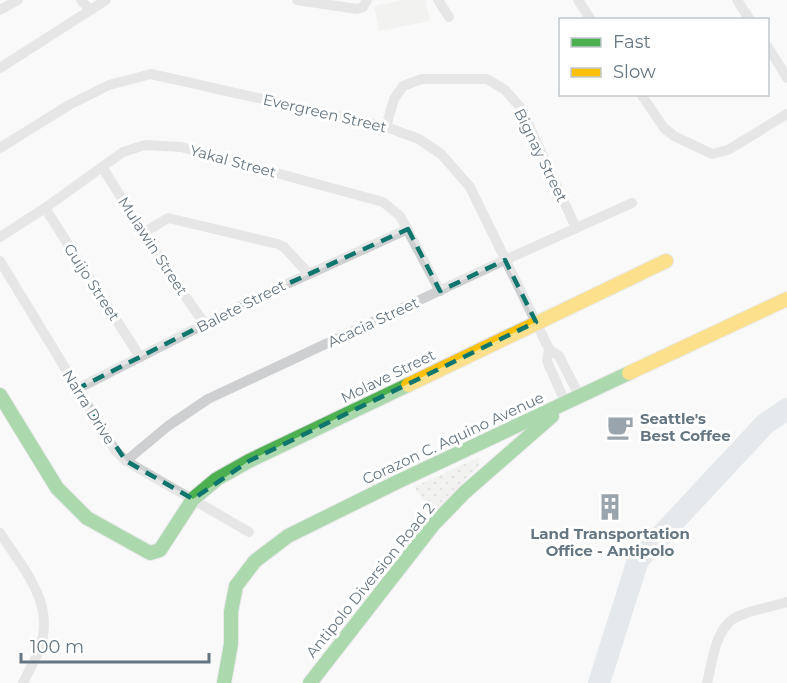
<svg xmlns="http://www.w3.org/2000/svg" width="787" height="683" viewBox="0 0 787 683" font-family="Montserrat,sans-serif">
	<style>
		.grass { fill: url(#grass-dots) }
		.park { fill: #e8ebe6 }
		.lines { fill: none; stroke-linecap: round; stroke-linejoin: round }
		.river { stroke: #ced6d9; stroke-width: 22 }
		.fast-casing { stroke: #d5d6d7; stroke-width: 16 }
		.slow-casing { stroke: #d5d6d7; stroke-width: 16 }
		.street { stroke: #cecfd0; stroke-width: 10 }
		.fast { stroke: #4caf50; stroke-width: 14 }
		.slow { stroke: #ffc107; stroke-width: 14 }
		.marked { fill: none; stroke: #0f766e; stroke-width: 4.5; stroke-dasharray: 12 8; stroke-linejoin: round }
		.labels { text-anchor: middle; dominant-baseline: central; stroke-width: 6; stroke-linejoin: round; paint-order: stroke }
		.street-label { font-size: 15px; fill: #657683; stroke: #fff }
		.poi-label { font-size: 15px; font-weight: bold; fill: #657683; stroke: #fff; text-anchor: start }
	</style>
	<defs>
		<pattern id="grass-dots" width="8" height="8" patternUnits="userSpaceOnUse" patternTransform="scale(1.5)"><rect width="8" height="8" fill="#e8ebe6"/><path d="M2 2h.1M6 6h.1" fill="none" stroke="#c0c3c0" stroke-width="1.8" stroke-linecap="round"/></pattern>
	</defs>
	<rect width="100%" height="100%" fill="#f9f9f9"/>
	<!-- grass -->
	<polygon class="grass" points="479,457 480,465 433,514 414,487"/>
	<!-- park -->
	<polygon class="park" points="404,0 426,0 430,21 379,31 374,6"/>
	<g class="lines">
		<!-- river -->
		<polyline class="river" points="599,683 638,560 765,424 787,409"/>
		<defs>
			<g id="fast">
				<polyline points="0,395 57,488 87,518 150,553 160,550 193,499 217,479 249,461 408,385"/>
				<polyline points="224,683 231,644 231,612 236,586 255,561 288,536 397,482 629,373"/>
				<polyline points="310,683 433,525 465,492 552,416"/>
			</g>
			<g id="slow">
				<polyline points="629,373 787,299"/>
				<polyline points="408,385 666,261"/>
			</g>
		</defs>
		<!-- fast casing -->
		<use href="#fast" class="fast-casing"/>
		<!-- slow casing -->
		<use href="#slow" class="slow-casing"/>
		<!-- street -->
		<g class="street">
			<polyline points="81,0 90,10"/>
			<polyline points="297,0 357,9 363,7 367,0"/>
			<polyline points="438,0 449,17"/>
			<polyline points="578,0 591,20"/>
			<polyline points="737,0 750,20"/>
			<polyline points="0,10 18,0"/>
			<polyline points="768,47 787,78"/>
			<polyline points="0,68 106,0"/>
			<polyline points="641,94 664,128 674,136 712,154 728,150 787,114"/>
			<polyline points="386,127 394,99 403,86 422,79 487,79 505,90 521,108 576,228"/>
			<polyline points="0,148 69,105 109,85 151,74 386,127 419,139 441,154 470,187 549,349"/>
			<polyline points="102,167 177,285 205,324"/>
			<polyline points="45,208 140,357"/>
			<polyline points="145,232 168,218 278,244 284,247 308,273"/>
			<polyline points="0,237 45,208 123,152 145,145 181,147 383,202 400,216 440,291"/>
			<polyline points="0,261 115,450 126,461 138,468 249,532"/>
			<polyline points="549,349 559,356 580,397"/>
			<polyline points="549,349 547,361 566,404"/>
			<polyline points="77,389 252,300 408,229"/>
			<polyline points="126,461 168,426 208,399 505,260 632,203"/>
			<path d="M0,533C23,569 57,604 39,650C35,661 28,672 23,683"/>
			<path d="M707,683C713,660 715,624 741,615C756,609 772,607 787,602"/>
		</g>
		<!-- fast -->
		<use href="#fast" class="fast"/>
		<!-- slow -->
		<use href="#slow" class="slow"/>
	</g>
	<!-- marked area -->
	<path d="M0 0H787V683H0ZM408,229L440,291L505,260L536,322L249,461L193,499L126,461L77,389L252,300Z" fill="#f9f9f9" fill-opacity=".55" fill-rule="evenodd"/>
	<path class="marked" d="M408,229L440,291L505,260L536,322L249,461L193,499L126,461L77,389L252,300Z"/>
	<!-- icons -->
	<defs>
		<symbol id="cafe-bare" viewBox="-9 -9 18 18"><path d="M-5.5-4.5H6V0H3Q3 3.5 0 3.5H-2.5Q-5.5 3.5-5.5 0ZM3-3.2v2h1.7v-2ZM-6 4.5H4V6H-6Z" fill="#99a4ac" stroke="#fff" stroke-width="2.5" paint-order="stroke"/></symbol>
		<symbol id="building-bare" viewBox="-9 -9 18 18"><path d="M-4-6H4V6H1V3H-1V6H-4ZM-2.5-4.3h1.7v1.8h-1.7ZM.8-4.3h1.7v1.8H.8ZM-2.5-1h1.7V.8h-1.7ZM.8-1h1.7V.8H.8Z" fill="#99a4ac" stroke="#fff" stroke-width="2.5" paint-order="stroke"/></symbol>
	</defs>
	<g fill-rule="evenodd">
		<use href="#cafe-bare" x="601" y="408" width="38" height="38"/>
		<use href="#building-bare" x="591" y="488" width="38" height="38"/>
	</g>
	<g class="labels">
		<!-- street labels -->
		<g class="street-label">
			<text transform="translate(325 113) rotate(13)">Evergreen Street</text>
			<text transform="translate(541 155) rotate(64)">Bignay Street</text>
			<text transform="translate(233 161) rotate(15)">Yakal Street</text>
			<text transform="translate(153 246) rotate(57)">Mulawin Street</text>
			<text transform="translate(92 282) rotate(57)">Guijo Street</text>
			<text transform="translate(241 306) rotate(-27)">Balete Street</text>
			<text transform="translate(373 322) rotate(-25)">Acacia Street</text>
			<text transform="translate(388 376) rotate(-26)">Molave Street</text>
			<text transform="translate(89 407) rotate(58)">Narra Drive</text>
			<text transform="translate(453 438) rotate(-25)">Corazon C. Aquino Avenue</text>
			<text transform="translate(370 580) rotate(-51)">Antipolo Diversion Road 2</text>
		</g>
		<!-- poi labels -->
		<g class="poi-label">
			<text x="640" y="418">Seattle's<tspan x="640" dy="17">Best Coffee</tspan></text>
			<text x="610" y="533" text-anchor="middle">Land Transportation<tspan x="610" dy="17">Office - Antipolo</tspan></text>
		</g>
	</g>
	<!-- legend -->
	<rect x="559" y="18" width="210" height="78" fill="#ffffff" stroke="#c1c8cd" stroke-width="1.5"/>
	<rect x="571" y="38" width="30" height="9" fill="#4caf50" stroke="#c1c8cd" stroke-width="1.5"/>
	<text x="613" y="48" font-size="18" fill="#657683">Fast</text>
	<rect x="571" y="68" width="30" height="9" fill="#ffc107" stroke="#c1c8cd" stroke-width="1.5"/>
	<text x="613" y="78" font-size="18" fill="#657683">Slow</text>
	<!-- scale -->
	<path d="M21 653v9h188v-9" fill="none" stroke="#657683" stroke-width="3"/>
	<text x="30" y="653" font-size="18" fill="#657683" stroke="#ffffff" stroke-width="4.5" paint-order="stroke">100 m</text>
</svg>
